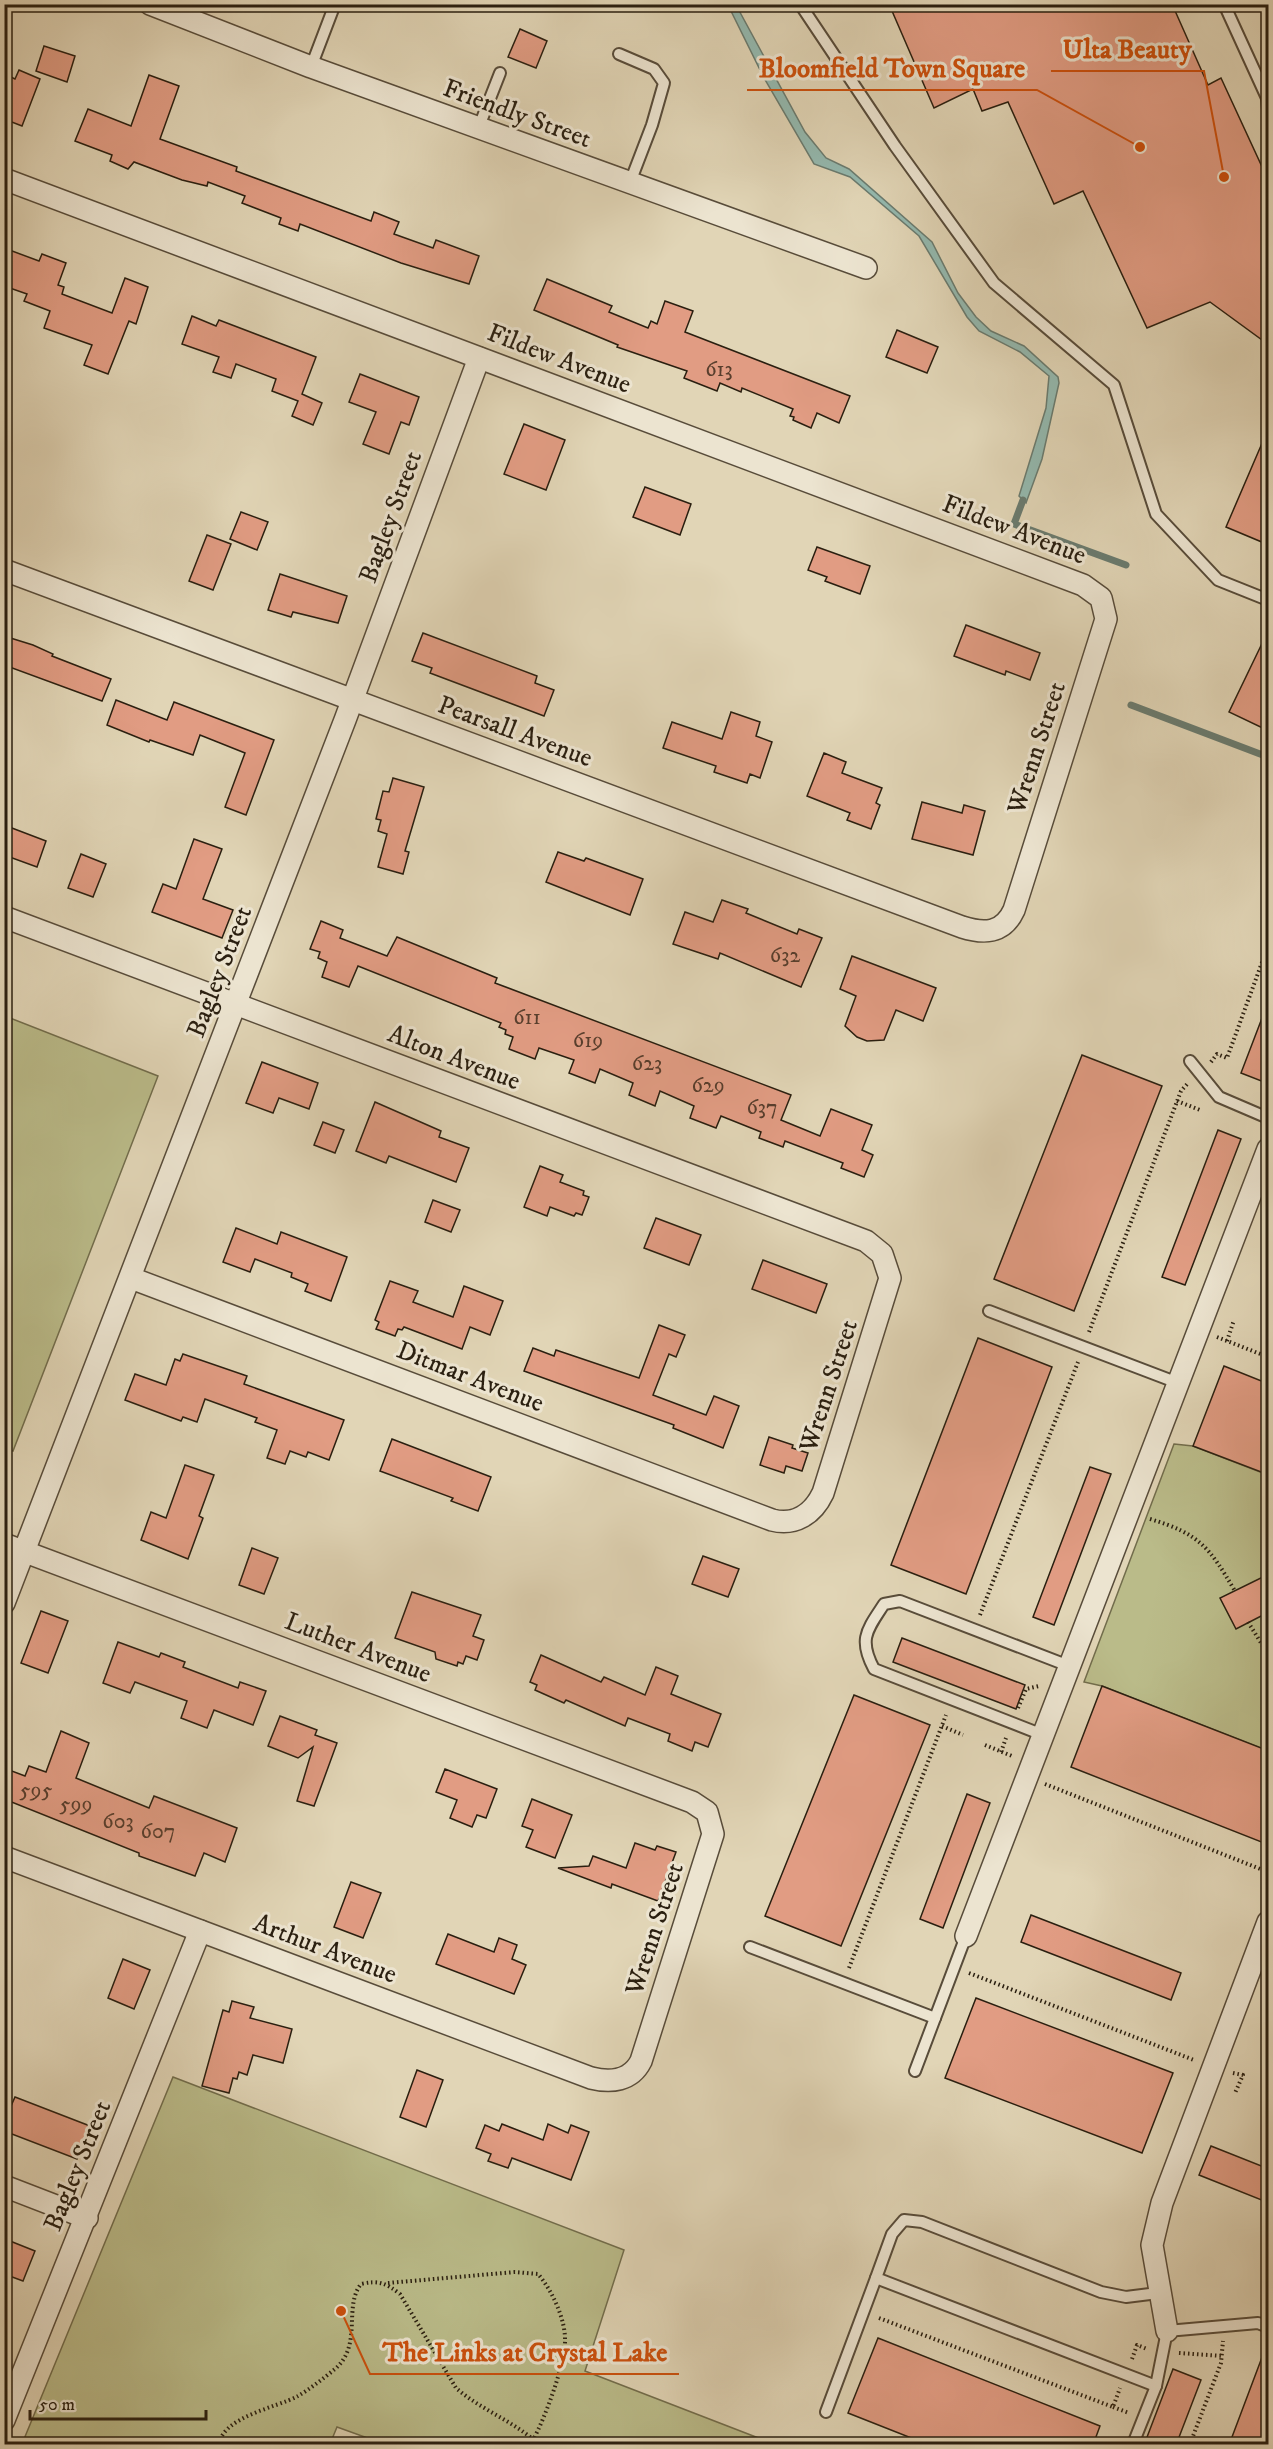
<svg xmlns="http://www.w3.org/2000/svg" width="1273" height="2449" viewBox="0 0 1273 2449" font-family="'IM FELL DW Pica',serif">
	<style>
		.green { fill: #babb89; stroke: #726d4c; stroke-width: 1.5 }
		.water { fill: #94b9af; stroke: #6a7b6f; stroke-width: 1.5 }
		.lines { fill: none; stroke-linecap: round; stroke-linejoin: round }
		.stream { stroke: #6a7b6f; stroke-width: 7 }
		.building { fill: #e19c83; stroke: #2a1f10; stroke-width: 1.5 }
		.lane-casing { stroke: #584c3a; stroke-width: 14 }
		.street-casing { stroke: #584c3a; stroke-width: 24 }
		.path { stroke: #2a1f10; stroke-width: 4; stroke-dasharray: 1.5 3; stroke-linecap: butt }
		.lane { stroke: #ece4d0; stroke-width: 10 }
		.street { stroke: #ece4d0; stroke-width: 21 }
		.labels { text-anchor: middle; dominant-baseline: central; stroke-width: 6; stroke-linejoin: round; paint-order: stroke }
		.number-label { font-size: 22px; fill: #583e2d }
		.street-label { font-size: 26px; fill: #2a1f10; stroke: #ece4d0 }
		.leader { fill: none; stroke: #cc500d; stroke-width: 2 }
		.callout-dot { fill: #cc500d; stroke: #ece4d0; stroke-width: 2 }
		.callout-label { font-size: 27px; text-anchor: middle; font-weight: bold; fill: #cc500d; stroke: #ece4d0; stroke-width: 6; stroke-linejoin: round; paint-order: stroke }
	</style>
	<rect width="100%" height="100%" fill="#e1d5b6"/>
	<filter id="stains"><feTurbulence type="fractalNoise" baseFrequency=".00333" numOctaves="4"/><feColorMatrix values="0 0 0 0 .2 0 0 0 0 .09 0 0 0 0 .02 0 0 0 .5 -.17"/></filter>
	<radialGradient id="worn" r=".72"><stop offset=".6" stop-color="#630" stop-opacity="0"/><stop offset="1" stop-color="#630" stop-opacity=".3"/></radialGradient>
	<!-- green -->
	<g class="green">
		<polygon points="5,1016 158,1076 13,1451 4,1448"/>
		<polygon points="1174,1444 1193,1446 1268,1475 1268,1751 1102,1686 1084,1682"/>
		<polygon points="173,2077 624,2250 585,2371 774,2444 384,2444 337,2427 330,2444 22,2444"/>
	</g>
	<!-- water -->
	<polygon class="water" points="728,5 736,5 805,132 826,158 849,169 932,242 958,293 976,317 991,331 1024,346 1058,377 1059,383 1042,459 1026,503 1019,496 1046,408 1049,376 1020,352 979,331 967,317 919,236 850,177 814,164 764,78"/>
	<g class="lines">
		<!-- stream -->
		<g class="stream">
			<polyline points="1023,500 1014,524 1126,565"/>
			<polyline points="1131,705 1268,757"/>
		</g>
	</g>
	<!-- building -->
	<g class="building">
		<polygon points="889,4 1172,4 1208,85 1221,78 1269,182 1269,345 1210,302 1147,328 1083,191 1054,204 1008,102 982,111 973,89 934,108"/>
		<polygon points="520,29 547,41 536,68 508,57"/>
		<polygon points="44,46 75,56 67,82 36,71"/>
		<polygon points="19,70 40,79 22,126 4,119 4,93 11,77 15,79"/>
		<polygon points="149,75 179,86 160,139 237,167 236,171 371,221 374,212 399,222 394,234 433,248 436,240 479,256 469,284 401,263 300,224 298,231 279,224 281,218 242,203 245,196 208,182 207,186 182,180 134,162 128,169 110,161 112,155 75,141 88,109 131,126"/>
		<polygon points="4,248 39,261 42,254 66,263 58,285 64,287 62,294 112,313 125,278 148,287 136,324 129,321 108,374 84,365 92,345 44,328 50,311 24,301 27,294 4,286"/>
		<polygon points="547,279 612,306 609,312 648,328 651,321 657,324 665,301 693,311 685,332 850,396 839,423 817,413 811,428 793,420 794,417 790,416 793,409 742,388 741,392 720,383 717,391 684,378 687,371 617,347 618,345 534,310"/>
		<polygon points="192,316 216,326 219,320 316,357 302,394 322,403 313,425 292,416 298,401 272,391 276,379 236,364 231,378 213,372 219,357 182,344"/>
		<polygon points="897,330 938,347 927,373 886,357"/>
		<polygon points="360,374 419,397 409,425 401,422 389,454 363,444 376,412 349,402"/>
		<polygon points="524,424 565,440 546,490 504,474"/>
		<polygon points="1269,427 1269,545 1226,527"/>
		<polygon points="645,487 691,504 680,535 633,517"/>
		<polygon points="241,512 268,522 257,550 230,539"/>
		<polygon points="207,535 231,544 213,590 189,581"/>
		<polygon points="817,547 870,566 860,594 825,581 827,577 808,570"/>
		<polygon points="280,574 347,596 338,623 293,612 291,617 268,610"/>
		<polygon points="966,625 1040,653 1030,680 1006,671 1005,675 954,656"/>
		<polygon points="1269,629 1269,731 1229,712"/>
		<polygon points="423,633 537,676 535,683 554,690 544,716 430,673 432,668 412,661"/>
		<polygon points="4,636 33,645 53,654 52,656 111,679 102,701 4,665"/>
		<polygon points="116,700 167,720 174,702 274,740 246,815 225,807 245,753 200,735 193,755 150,740 149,742 107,725"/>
		<polygon points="731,712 760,722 756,736 772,742 760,778 750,774 747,783 714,772 716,766 663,748 672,722 722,739"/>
		<polygon points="824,753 846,762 842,773 882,788 876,803 880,805 871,829 847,820 850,813 807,796"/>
		<polygon points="393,778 424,787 405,851 409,852 403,874 378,867 387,834 378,831 381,820 376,819 383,791 389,792"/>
		<polygon points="922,802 962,813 964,805 985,811 973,855 912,839"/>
		<polygon points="4,825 46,841 37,867 4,855"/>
		<polygon points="194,839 222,849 203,899 233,910 222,938 152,912 163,884 176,889"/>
		<polygon points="558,852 584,861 586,858 643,879 630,915 546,882"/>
		<polygon points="81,854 106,864 93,897 68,888"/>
		<polygon points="722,900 748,909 746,913 797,934 799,929 822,938 801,987 720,953 718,959 673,944 685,912 713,922"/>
		<polygon points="321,921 343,930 340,938 387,956 397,937 497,978 495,983 791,1095 781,1120 820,1136 831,1109 872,1125 862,1150 873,1155 864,1177 841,1168 843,1163 785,1141 783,1147 759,1138 761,1132 721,1116 716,1128 690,1118 694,1106 660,1091 655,1106 629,1095 633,1083 600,1069 595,1083 569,1073 574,1060 539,1048 535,1059 509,1049 513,1037 505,1034 506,1030 499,1027 501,1023 358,966 349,987 322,977 327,962 318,958 320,952 310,949"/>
		<polygon points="852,956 936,988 923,1021 896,1010 884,1040 867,1041 857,1037 845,1026 856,996 840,989"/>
		<polygon points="1267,1005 1269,1005 1269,1084 1241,1073"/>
		<polygon points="1082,1055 1162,1086 1074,1311 994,1279"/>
		<polygon points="262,1062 318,1083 309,1109 279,1098 273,1113 246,1103"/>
		<polygon points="375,1102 441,1131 439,1137 469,1148 456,1182 389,1156 386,1163 356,1151"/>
		<polygon points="323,1122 344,1130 335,1153 314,1145"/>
		<polygon points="1218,1130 1241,1139 1185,1285 1162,1277"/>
		<polygon points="540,1166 563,1175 560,1182 584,1191 583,1195 589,1197 582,1215 576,1213 574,1216 550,1207 547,1216 524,1207"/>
		<polygon points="433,1200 460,1210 451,1232 425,1222"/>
		<polygon points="656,1218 701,1235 689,1265 644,1248"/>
		<polygon points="236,1228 277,1244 281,1232 347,1257 331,1301 305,1291 308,1284 291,1277 292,1273 255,1259 250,1272 223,1262"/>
		<polygon points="763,1260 827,1284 816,1313 752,1289"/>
		<polygon points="390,1281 418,1291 413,1302 453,1317 464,1286 503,1301 490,1335 470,1327 462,1349 404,1327 402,1330 398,1329 395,1336 376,1329 379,1322 375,1320"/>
		<polygon points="659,1325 685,1335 676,1357 669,1354 653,1395 706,1415 714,1396 739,1406 723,1448 673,1428 674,1425 524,1371 533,1348 554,1356 556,1350 639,1378"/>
		<polygon points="978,1338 1052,1367 966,1594 891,1565"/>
		<polygon points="183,1354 247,1376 244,1384 344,1420 329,1460 308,1452 306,1457 290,1451 285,1464 267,1458 277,1430 255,1422 257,1418 205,1399 197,1422 183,1417 181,1421 125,1400 135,1374 166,1385 175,1359 180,1361"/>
		<polygon points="1224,1366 1269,1384 1269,1475 1193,1446"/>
		<polygon points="769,1437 793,1445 792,1448 808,1453 802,1471 786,1466 784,1473 760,1465"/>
		<polygon points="392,1439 491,1477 478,1511 451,1501 453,1498 380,1471"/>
		<polygon points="185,1465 214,1475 199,1516 203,1518 188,1559 141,1540 151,1512 166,1518"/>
		<polygon points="1090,1467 1111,1474 1054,1625 1033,1617"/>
		<polygon points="252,1548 278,1558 264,1594 239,1585"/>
		<polygon points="703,1556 739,1569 728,1597 692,1584"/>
		<polygon points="1269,1574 1269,1612 1236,1629 1220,1598"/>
		<polygon points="412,1592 481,1615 473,1636 484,1640 477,1660 466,1656 463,1664 458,1662 457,1666 436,1659 435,1652 395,1638"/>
		<polygon points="41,1611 68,1621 48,1673 21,1663"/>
		<polygon points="902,1638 1025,1685 1016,1709 893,1662"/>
		<polygon points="118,1642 159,1657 161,1653 185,1662 183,1667 238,1688 240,1682 266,1691 253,1725 214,1710 207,1728 181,1718 187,1701 135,1682 130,1693 103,1683"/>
		<polygon points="541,1655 601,1682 604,1677 645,1695 656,1667 678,1676 671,1694 721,1714 708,1747 695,1742 692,1751 668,1741 670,1734 628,1718 625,1726 566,1700 564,1703 535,1690 537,1685 530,1682"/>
		<polygon points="1102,1686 1269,1751 1269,1845 1071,1767"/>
		<polygon points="854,1695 930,1725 841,1946 765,1916"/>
		<polygon points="280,1716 317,1730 315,1735 337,1743 314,1806 297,1801 313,1747 298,1758 268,1746"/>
		<polygon points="61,1731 89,1743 76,1778 149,1808 154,1796 237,1828 225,1862 204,1853 195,1876 139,1856 139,1853 4,1799 4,1768 25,1776 29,1766 46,1772"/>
		<polygon points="445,1769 497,1789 486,1818 477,1815 472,1827 450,1818 457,1800 436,1792"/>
		<polygon points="967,1794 990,1803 943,1928 920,1919"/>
		<polygon points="532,1799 572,1815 555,1858 526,1847 533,1830 522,1826"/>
		<polygon points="635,1843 655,1850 657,1846 676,1852 658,1901 612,1884 611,1888 558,1868 589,1866 593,1856 626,1868"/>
		<polygon points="351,1882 381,1893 363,1938 334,1927"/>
		<polygon points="1031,1915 1181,1973 1171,2000 1021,1942"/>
		<polygon points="448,1934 494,1952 499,1938 517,1945 512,1959 526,1965 514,1994 436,1964"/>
		<polygon points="123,1959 150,1970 134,2009 108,1998"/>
		<polygon points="976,1998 1173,2073 1142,2153 945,2078"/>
		<polygon points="232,2001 254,2007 250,2018 292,2029 283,2063 253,2055 247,2075 239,2072 237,2079 233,2078 229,2093 202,2086 223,2010 229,2012"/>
		<polygon points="417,2070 443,2080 426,2127 400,2117"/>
		<polygon points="15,2097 90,2126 77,2159 4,2131 4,2122"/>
		<polygon points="502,2124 543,2140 548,2124 568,2133 571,2125 589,2132 571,2180 512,2158 508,2168 488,2161 491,2154 476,2148 485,2125 499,2131"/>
		<polygon points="1211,2146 1269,2169 1269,2203 1199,2175"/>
		<polygon points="10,2241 35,2251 23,2281 4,2274 4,2254"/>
		<polygon points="878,2338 1100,2426 1093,2445 929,2445 848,2413"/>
		<polygon points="1267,2344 1269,2445 1229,2445"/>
		<polygon points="1173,2369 1201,2380 1176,2445 1144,2445"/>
	</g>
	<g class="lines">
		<defs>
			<g id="lane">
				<polyline points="800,4 895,146 994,283 1114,385 1156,514 1218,580 1268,600"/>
				<polyline points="1224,4 1267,98 1268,109"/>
				<polyline points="192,20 198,4"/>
				<polyline points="619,54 654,69 664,83 652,125 629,185"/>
				<polyline points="311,67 335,4"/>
				<polyline points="478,129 500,73"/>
				<polyline points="1190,1061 1219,1097 1268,1118"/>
				<polyline points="989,1311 1178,1383"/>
				<path d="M1043,1735L874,1669C858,1639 867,1630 884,1604L900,1601L1069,1666"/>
				<polyline points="750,1947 935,2018 966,1936"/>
				<polyline points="915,2071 935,2018"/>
				<polyline points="1156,2386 876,2278 892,2234 904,2220 922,2222 1101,2292 1126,2297 1158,2293"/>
				<polyline points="826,2412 876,2278"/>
				<polyline points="1133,2444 1156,2386 1167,2331 1258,2323 1268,2327"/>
			</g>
			<g id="street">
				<polyline points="150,4 311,67 866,268"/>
				<path d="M4,179L1083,585L1101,598L1106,619L1014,910C1003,934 984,934 962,927L4,570"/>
				<path d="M4,917L866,1241L882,1254L890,1278L823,1493C813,1514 795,1526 772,1520L131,1278"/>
				<path d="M4,1544L692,1802L707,1812L713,1834L641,2061C631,2081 611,2083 591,2078L4,1857"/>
				<polyline points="4,1603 345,720 479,358"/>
				<polyline points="966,1936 1268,1149"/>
				<polyline points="4,2186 87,2218"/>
				<polyline points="1167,2331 1152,2245 1162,2203 1268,1922"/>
				<polyline points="4,2420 200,1931"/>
			</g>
		</defs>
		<!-- lane casing -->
		<use href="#lane" class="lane-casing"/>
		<!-- street casing -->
		<use href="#street" class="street-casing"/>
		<!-- path -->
		<g class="path">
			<polyline points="1211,1062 1217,1054 1227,1058 1268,946"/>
			<polyline points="1177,1101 1200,1110"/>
			<polyline points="1089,1332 1181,1091 1188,1083"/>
			<polyline points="1217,1337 1268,1357"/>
			<polyline points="1227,1341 1234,1320"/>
			<path d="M1150,1519C1200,1534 1209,1547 1235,1591"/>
			<polyline points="980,1615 1078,1362"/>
			<polyline points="1248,1622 1268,1654"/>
			<polyline points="1018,1708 1026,1689 1039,1686"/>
			<polyline points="942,1726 963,1735"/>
			<polyline points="985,1745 1012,1756"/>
			<polyline points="1001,1752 1006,1738"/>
			<polyline points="1045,1784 1268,1872"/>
			<polyline points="849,1968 946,1715"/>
			<polyline points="969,1973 1194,2060"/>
			<polyline points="1233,2073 1243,2075 1235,2093"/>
			<path d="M388,2283L515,2272L538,2274C552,2290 566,2320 565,2342C564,2367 545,2418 533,2440"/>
			<polyline points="879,2318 1113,2407 1120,2388"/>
			<polyline points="1179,2353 1223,2356"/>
			<polyline points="1132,2359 1137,2345 1147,2349"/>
			<polyline points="1113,2407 1129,2413"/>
			<path d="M219,2444C224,2416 276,2408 298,2396C310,2389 324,2378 335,2369C363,2345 343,2307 361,2284C378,2280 386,2283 400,2294L456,2388C481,2410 514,2421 538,2444"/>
			<polyline points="1190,2444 1221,2363 1223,2341"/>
		</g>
		<!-- lane -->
		<use href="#lane" class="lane"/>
		<!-- street -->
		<use href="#street" class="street"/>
	</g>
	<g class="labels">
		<!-- number labels -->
		<g class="number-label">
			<text x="719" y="369">613</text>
			<text x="785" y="955">632</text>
			<text x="527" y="1017">611</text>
			<text x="588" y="1040">619</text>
			<text x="647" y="1063">623</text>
			<text x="708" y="1085">629</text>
			<text x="762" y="1107">637</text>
			<text x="36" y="1790">595</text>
			<text x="76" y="1804">599</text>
			<text x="118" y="1821">603</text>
			<text x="158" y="1831">607</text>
		</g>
		<!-- street labels -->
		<g class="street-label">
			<text transform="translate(517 114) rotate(20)">Friendly Street</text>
			<text transform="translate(559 359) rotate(21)">Fildew Avenue</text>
			<text transform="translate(391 517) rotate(-70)">Bagley Street</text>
			<text transform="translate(1014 530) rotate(21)">Fildew Avenue</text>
			<text transform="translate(515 732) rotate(20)">Pearsall Avenue</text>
			<text transform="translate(1037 748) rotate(-72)">Wrenn Street</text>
			<text transform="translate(220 972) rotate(-69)">Bagley Street</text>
			<text transform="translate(454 1058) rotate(21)">Alton Avenue</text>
			<text transform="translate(470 1377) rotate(21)">Ditmar Avenue</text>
			<text transform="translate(829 1386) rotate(-72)">Wrenn Street</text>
			<text transform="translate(358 1648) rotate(21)">Luther Avenue</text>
			<text transform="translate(655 1929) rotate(-72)">Wrenn Street</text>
			<text transform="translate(325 1949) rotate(21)">Arthur Avenue</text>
			<text transform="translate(78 2166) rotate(-68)">Bagley Street</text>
		</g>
	</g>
	<!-- callouts -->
	<path class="leader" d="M1224 177L1204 71H1051M1140 147L1037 90H747M341 2311L370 2374H679"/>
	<g class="callout-dot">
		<circle cx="1224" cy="177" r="6"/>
		<circle cx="1140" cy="147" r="6"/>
		<circle cx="341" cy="2311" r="6"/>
	</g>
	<g class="callout-label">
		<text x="1127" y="58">Ulta Beauty</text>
		<text x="892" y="77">Bloomfield Town Square</text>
		<text x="525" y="2361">The Links at Crystal Lake</text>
	</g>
	<!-- margin -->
	<rect width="1273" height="2449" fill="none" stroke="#e1d5b6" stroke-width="24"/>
	<rect x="6" y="6" width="1261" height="2437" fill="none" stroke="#2a1f10" stroke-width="3"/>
	<rect x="12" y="12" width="1249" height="2425" fill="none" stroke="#2a1f10" stroke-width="1.5"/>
	<!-- scale -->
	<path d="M30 2410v9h176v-9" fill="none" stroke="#2a1f10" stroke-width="3"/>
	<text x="39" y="2410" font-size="18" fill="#2a1f10" stroke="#ece4d0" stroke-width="4.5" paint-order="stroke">50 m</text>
	<rect width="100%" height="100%" filter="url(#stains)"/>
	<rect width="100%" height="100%" fill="url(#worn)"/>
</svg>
